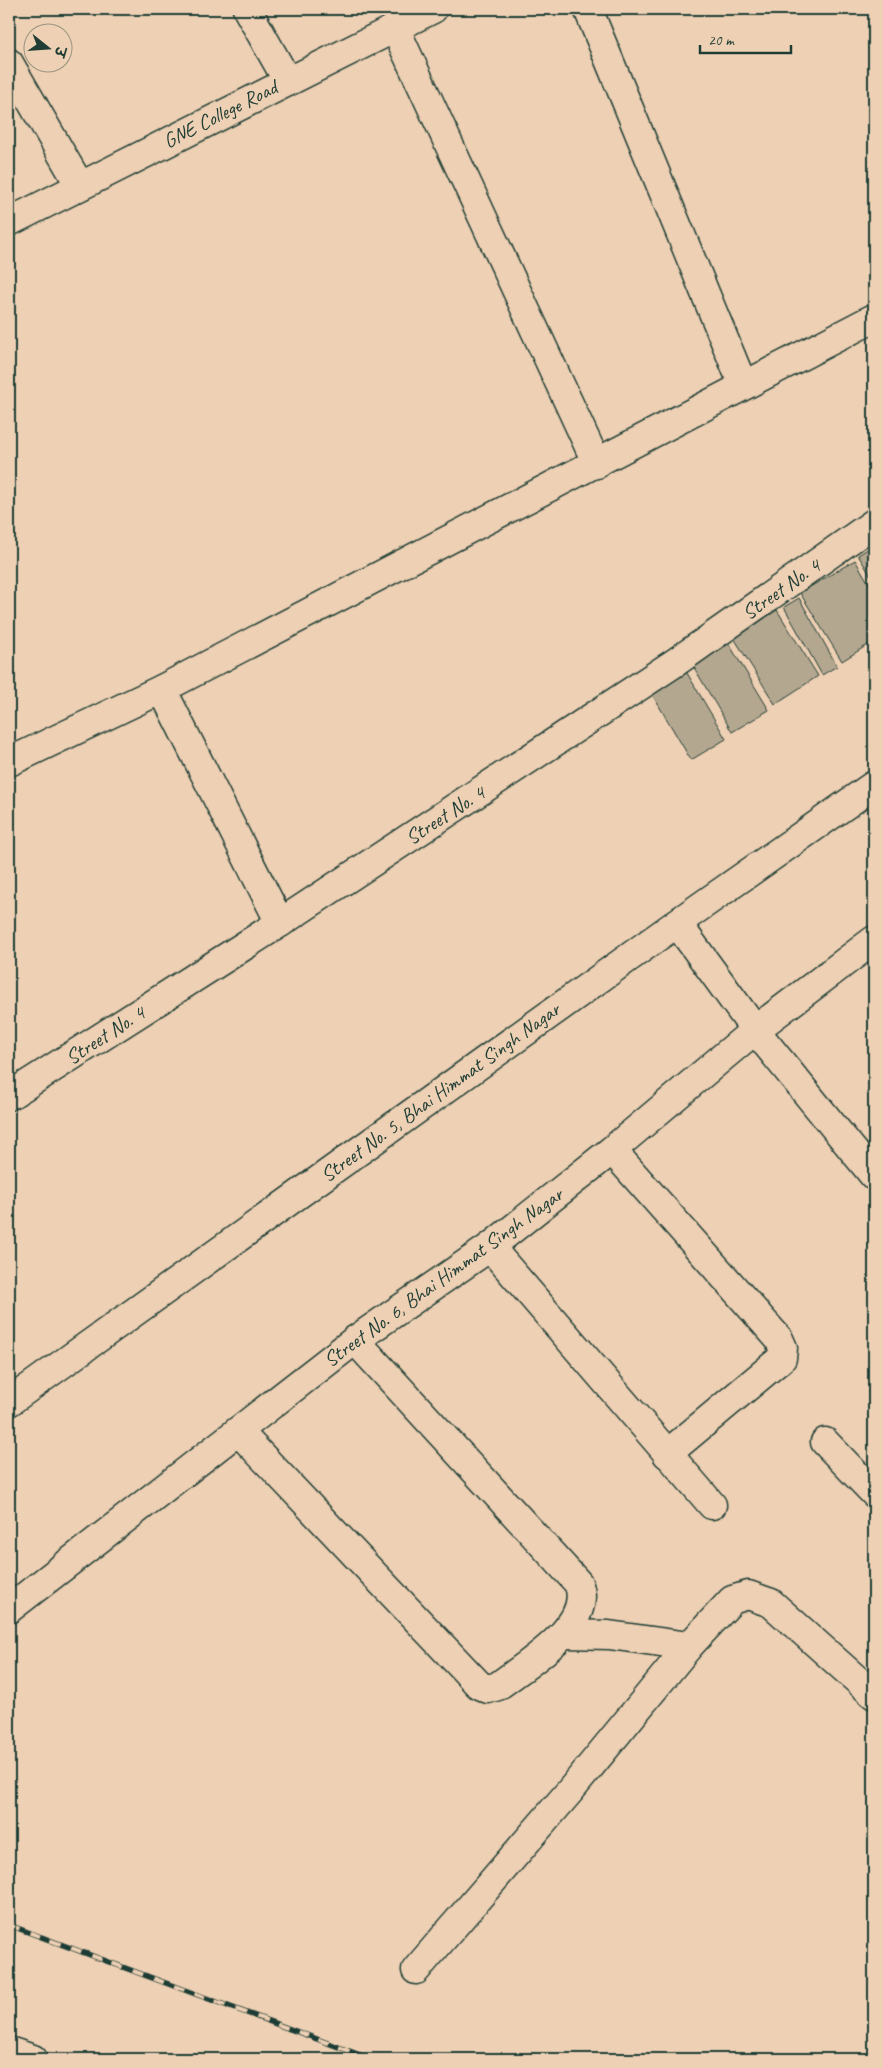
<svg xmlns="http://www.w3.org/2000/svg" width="883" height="2068" viewBox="0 0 883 2068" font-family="Caveat,'Playpen Sans Deva',sans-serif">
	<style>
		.building { fill: #b4a790; stroke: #1f3d34 }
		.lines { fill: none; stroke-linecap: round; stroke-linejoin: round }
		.street-casing { stroke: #1f3d34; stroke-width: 31 }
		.secondary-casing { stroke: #1f3d34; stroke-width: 31 }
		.street { stroke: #eed0b4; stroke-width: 28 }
		.secondary { stroke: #eed0b4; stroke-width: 28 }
		.rail-casing { stroke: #1f3d34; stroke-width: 5.5 }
		.rail { stroke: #eed0b4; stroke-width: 4; stroke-dasharray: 11; stroke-linecap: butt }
		.labels { text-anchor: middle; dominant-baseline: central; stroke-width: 5; stroke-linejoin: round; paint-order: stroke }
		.street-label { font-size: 21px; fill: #1f3d34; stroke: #eed0b4 }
	</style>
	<rect width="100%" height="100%" fill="#eed0b4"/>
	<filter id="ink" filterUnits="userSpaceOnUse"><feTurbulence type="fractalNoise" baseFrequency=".02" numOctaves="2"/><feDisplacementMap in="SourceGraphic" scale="10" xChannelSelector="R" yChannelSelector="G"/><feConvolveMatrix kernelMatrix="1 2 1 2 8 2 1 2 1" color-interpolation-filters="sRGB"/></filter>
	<g filter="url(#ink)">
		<!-- building -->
		<g class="building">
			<polygon points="874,545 874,581 858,555"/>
			<polygon points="855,560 874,592 874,641 842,661 800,593"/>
			<polygon points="799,598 837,666 822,675 784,607"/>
			<polygon points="777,610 818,676 775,704 734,638"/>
			<polygon points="729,644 769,710 732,732 692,664"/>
			<polygon points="684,668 726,739 691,760 649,689"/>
		</g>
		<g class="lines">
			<defs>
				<g id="street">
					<polyline points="247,9 287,80"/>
					<polyline points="588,9 743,385"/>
					<polyline points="395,28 597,464"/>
					<polyline points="9,63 80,186"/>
					<polyline points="162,689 280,923"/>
					<polyline points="9,762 162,689 874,318"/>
					<polyline points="677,923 755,1030 874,1176"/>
					<polyline points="9,1096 280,923 676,662 874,523"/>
					<polyline points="612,1150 779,1339 783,1348 782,1358 667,1454"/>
					<polyline points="490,1247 712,1505"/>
					<polyline points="9,1402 677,923 874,785"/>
					<path d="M238,1431L479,1685L488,1689L498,1686C525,1665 596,1624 578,1583L355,1340"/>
					<polyline points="825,1442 874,1493"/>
					<polyline points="9,1609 355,1340 490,1247 612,1150 755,1030 874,940"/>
					<polyline points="565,1634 609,1635 689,1646"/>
					<polyline points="416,1970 570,1791 689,1646 732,1600 748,1595 771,1603 874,1695"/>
					<polyline points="9,2051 33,2059"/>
				</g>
				<polyline id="secondary" points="9,222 433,9"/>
			</defs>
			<!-- street casing -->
			<use href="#street" class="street-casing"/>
			<!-- secondary casing -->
			<use href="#secondary" class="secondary-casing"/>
			<!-- street -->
			<use href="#street" class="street"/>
			<!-- secondary -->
			<use href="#secondary" class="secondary"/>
			<defs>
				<polyline id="rail" points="9,1925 371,2059"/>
			</defs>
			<!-- rail casing -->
			<use href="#rail" class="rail-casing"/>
			<!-- rail -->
			<use href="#rail" class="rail"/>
		</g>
	</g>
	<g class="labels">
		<!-- street labels -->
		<g class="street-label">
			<text transform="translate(220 114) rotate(-27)">GNE College Road</text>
			<text transform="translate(781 589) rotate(-35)">Street No. 4</text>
			<text transform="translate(445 815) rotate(-33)">Street No. 4</text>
			<text transform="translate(105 1035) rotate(-33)">Street No. 4</text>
			<text transform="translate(440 1092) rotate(-36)">Street No. 5, Bhai Himmat Singh Nagar</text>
			<text transform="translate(443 1277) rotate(-36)">Street No. 6, Bhai Himmat Singh Nagar</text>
		</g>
	</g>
	<!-- margin -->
	<rect width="883" height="2068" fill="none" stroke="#eed0b4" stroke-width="30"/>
	<rect x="15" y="15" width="853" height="2038" fill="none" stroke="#1f3d34" stroke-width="2" filter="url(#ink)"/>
	<!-- north arrow -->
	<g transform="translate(48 48) rotate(107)"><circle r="24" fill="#eed0b4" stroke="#9b9581"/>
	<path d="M0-4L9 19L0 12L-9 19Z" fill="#1f3d34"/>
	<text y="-8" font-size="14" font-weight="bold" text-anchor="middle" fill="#1f3d34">उ</text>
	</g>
	<!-- scale -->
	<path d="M700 45v8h91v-8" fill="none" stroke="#1f3d34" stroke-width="2.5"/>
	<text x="708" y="45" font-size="15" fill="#1f3d34" stroke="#eed0b4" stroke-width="4" paint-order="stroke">20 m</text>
</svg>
